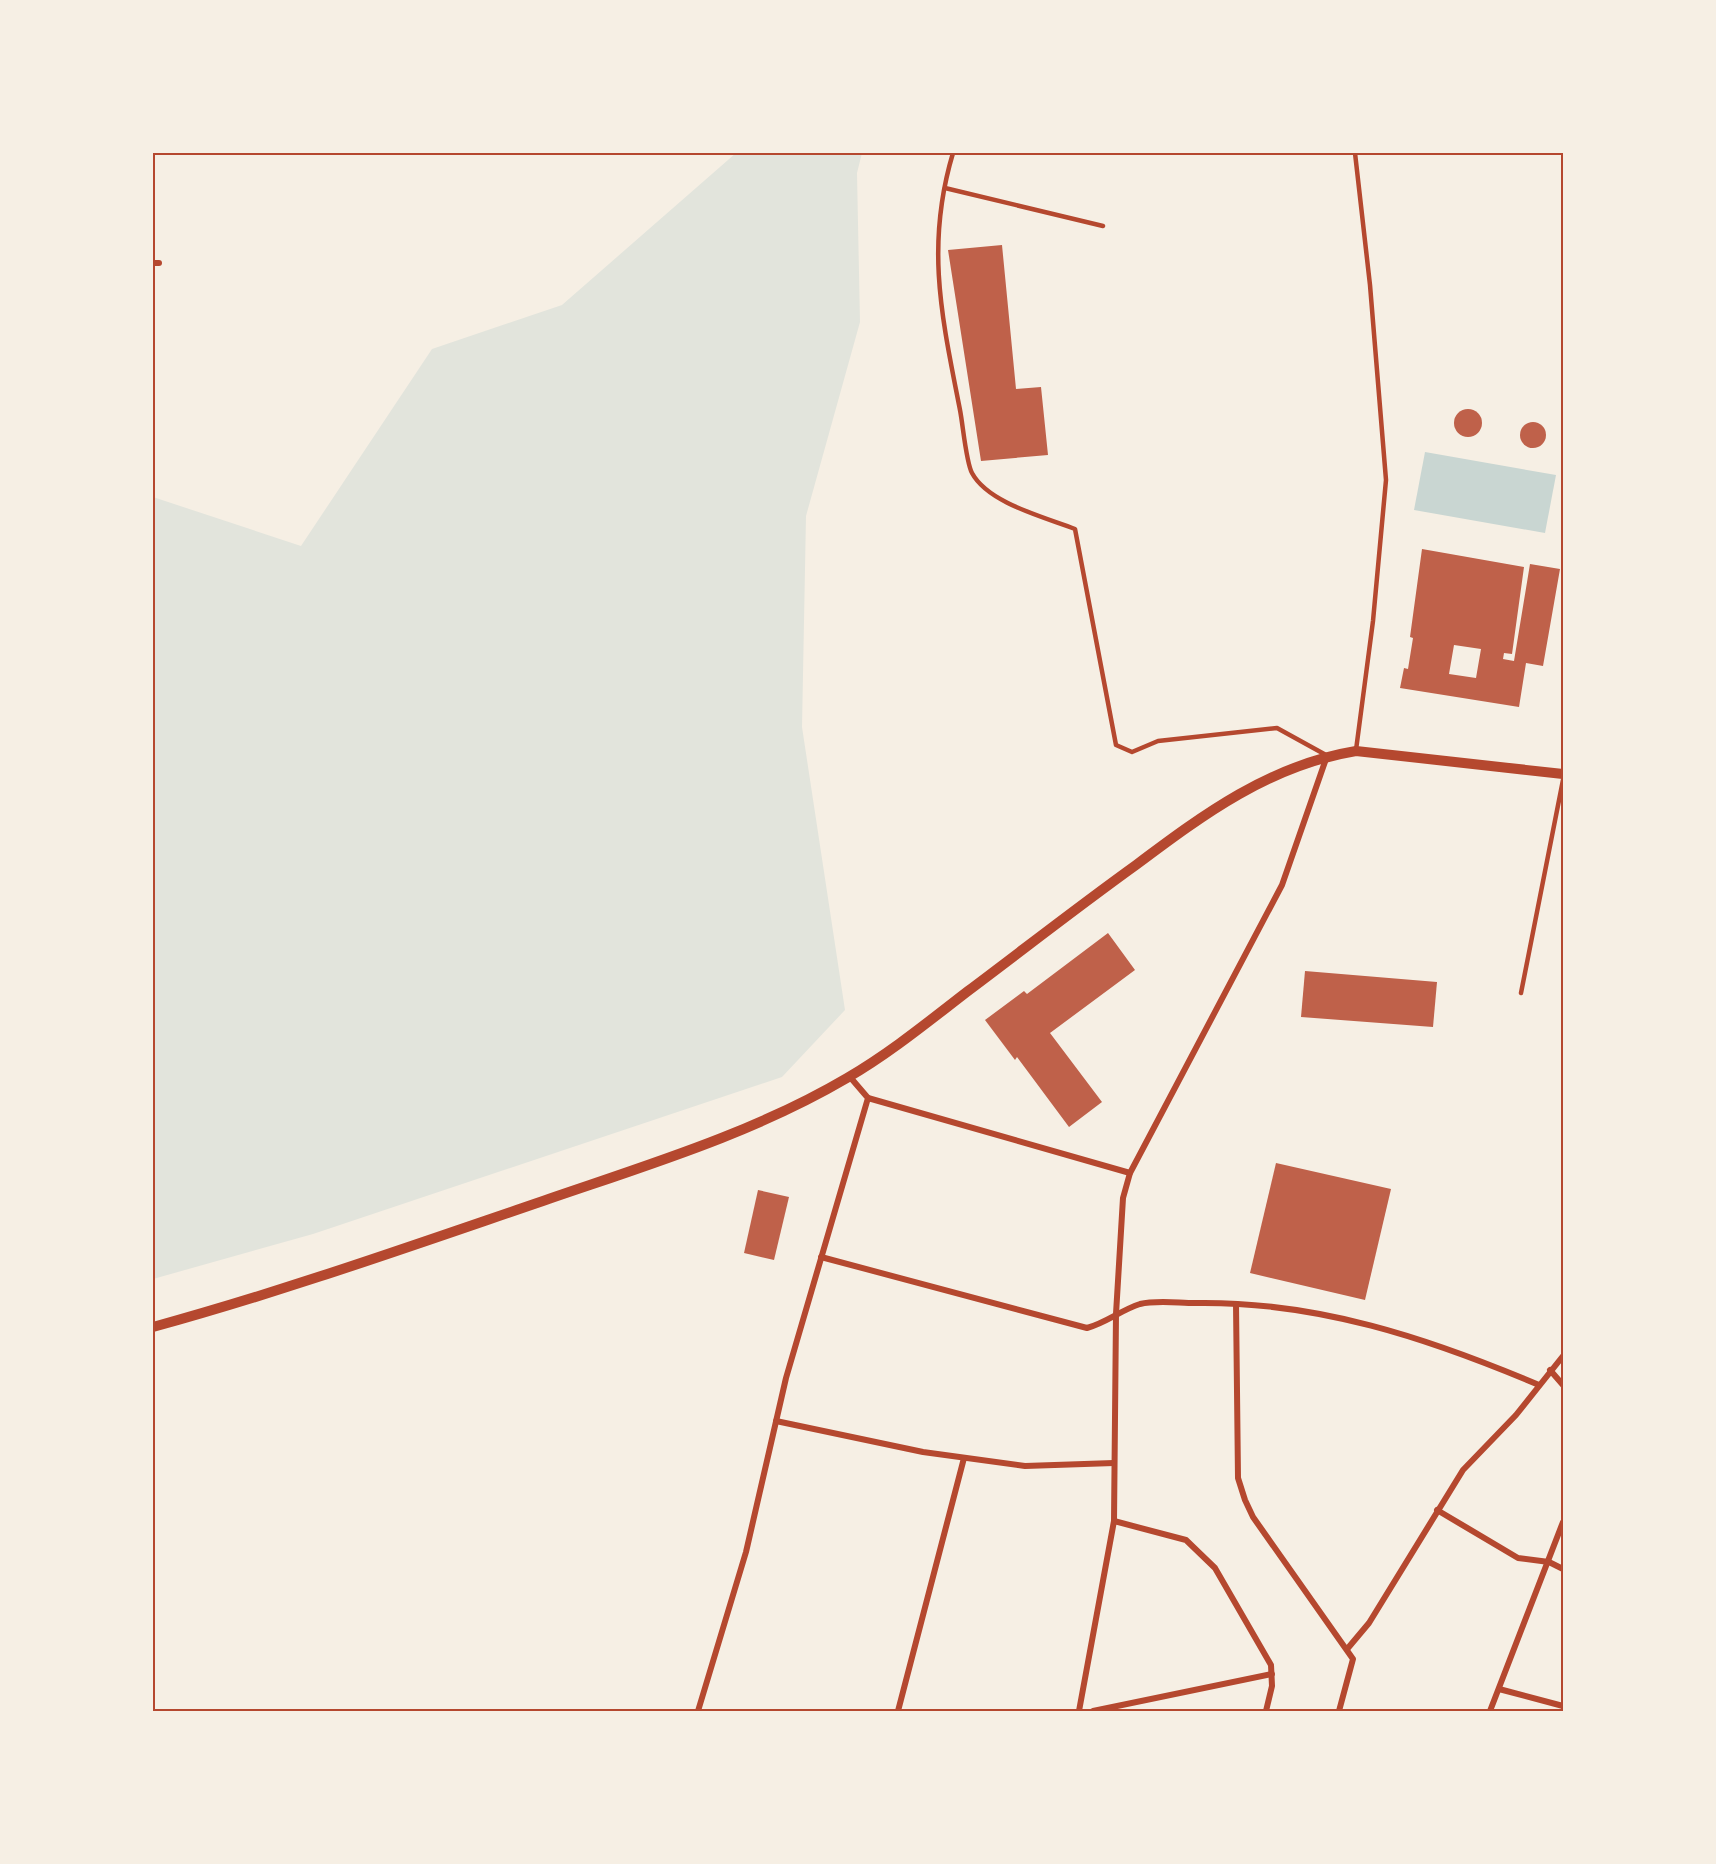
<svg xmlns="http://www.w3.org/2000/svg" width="1716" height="1864" viewBox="0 0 1716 1864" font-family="'Open Sans',sans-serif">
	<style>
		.green { fill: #e2e4dc }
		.water { fill: #c9d6d2 }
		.building { fill: #bf614a; fill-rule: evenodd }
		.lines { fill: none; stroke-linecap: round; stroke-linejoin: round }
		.service { stroke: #b5482f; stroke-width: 4.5 }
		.minor { stroke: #b5482f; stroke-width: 6 }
		.tertiary { stroke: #b5482f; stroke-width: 10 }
		.neatline { fill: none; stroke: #b5482f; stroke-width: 2 }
	</style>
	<rect width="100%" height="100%" fill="#f6efe4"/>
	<!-- green -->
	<polygon class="green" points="736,153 862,153 857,173 860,322 806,516 802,727 845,1010 782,1077 313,1234 153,1279 153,497 301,546 432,349 562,305"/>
	<!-- water -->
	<polygon class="water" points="1425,452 1556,475 1545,533 1414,510"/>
	<!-- building -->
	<g class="building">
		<polygon points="1002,245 1016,389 1041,387 1048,455 981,461 948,250"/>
		<circle cx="1468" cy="423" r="14"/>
		<circle cx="1533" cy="435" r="13"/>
		<path d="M1422,549L1524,567L1512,654L1504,653L1503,659L1514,661L1530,564L1560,569L1543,666L1526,663L1519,707L1400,688L1404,668L1408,669L1413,638L1410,637ZM1454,645L1481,649L1476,678L1449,674Z"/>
		<polygon points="1108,933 1135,970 1050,1033 1102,1102 1069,1127 1017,1057 1015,1060 985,1020 1024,991 1027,994"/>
		<polygon points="1305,971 1437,982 1433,1027 1301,1017"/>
		<polygon points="1276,1163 1391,1189 1365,1300 1250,1273"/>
		<polygon points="758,1190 789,1197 774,1260 744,1253"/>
	</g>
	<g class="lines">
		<!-- service -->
		<g class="service">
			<path d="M953,153C925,246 942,318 960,410C963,425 966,462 972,473C988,503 1044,517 1075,529L1116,745L1132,752L1158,741L1277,728L1326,755"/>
			<polyline points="1355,153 1370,285 1386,480 1373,621 1356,750"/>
			<polyline points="945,188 1103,226"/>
			<polyline points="1521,993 1563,780"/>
		</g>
		<!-- minor -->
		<g class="minor">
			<polyline points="153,263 159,263"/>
			<polyline points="868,1098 1130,1173"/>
			<path d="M821,1257L1087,1328C1106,1323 1121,1310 1140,1304C1156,1300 1178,1303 1195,1303C1317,1301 1428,1338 1539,1385"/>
			<polyline points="1236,1304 1238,1478 1245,1500 1253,1517 1353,1659 1339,1711"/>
			<polyline points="1550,1370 1563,1385"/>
			<polyline points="776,1421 923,1452 1025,1466 1114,1463"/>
			<polyline points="1437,1510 1518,1558 1549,1562 1563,1569"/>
			<polyline points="1114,1521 1186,1540 1215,1568 1271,1665 1272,1686 1266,1711"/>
			<polyline points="1348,1648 1369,1623 1463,1470 1516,1415 1563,1356"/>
			<polyline points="1499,1689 1563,1706"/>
			<polyline points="698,1711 746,1552 786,1378 868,1098 850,1077"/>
			<polyline points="898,1711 964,1458"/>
			<polyline points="1079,1711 1114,1521 1116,1314 1123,1198 1130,1173 1282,885 1327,756"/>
			<polyline points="1093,1711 1272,1674"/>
			<polyline points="1490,1711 1563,1522"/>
		</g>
		<!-- tertiary -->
		<path class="tertiary" d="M153,1327C284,1291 411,1246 540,1202C644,1166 752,1134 847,1078C890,1053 929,1021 968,991C1024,949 1079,906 1136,865C1204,814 1270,765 1356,751L1563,774"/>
	</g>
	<!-- border -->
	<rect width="1716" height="1864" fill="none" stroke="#f6efe4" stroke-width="309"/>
	<rect x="154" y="154" width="1408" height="1556" class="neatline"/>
</svg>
